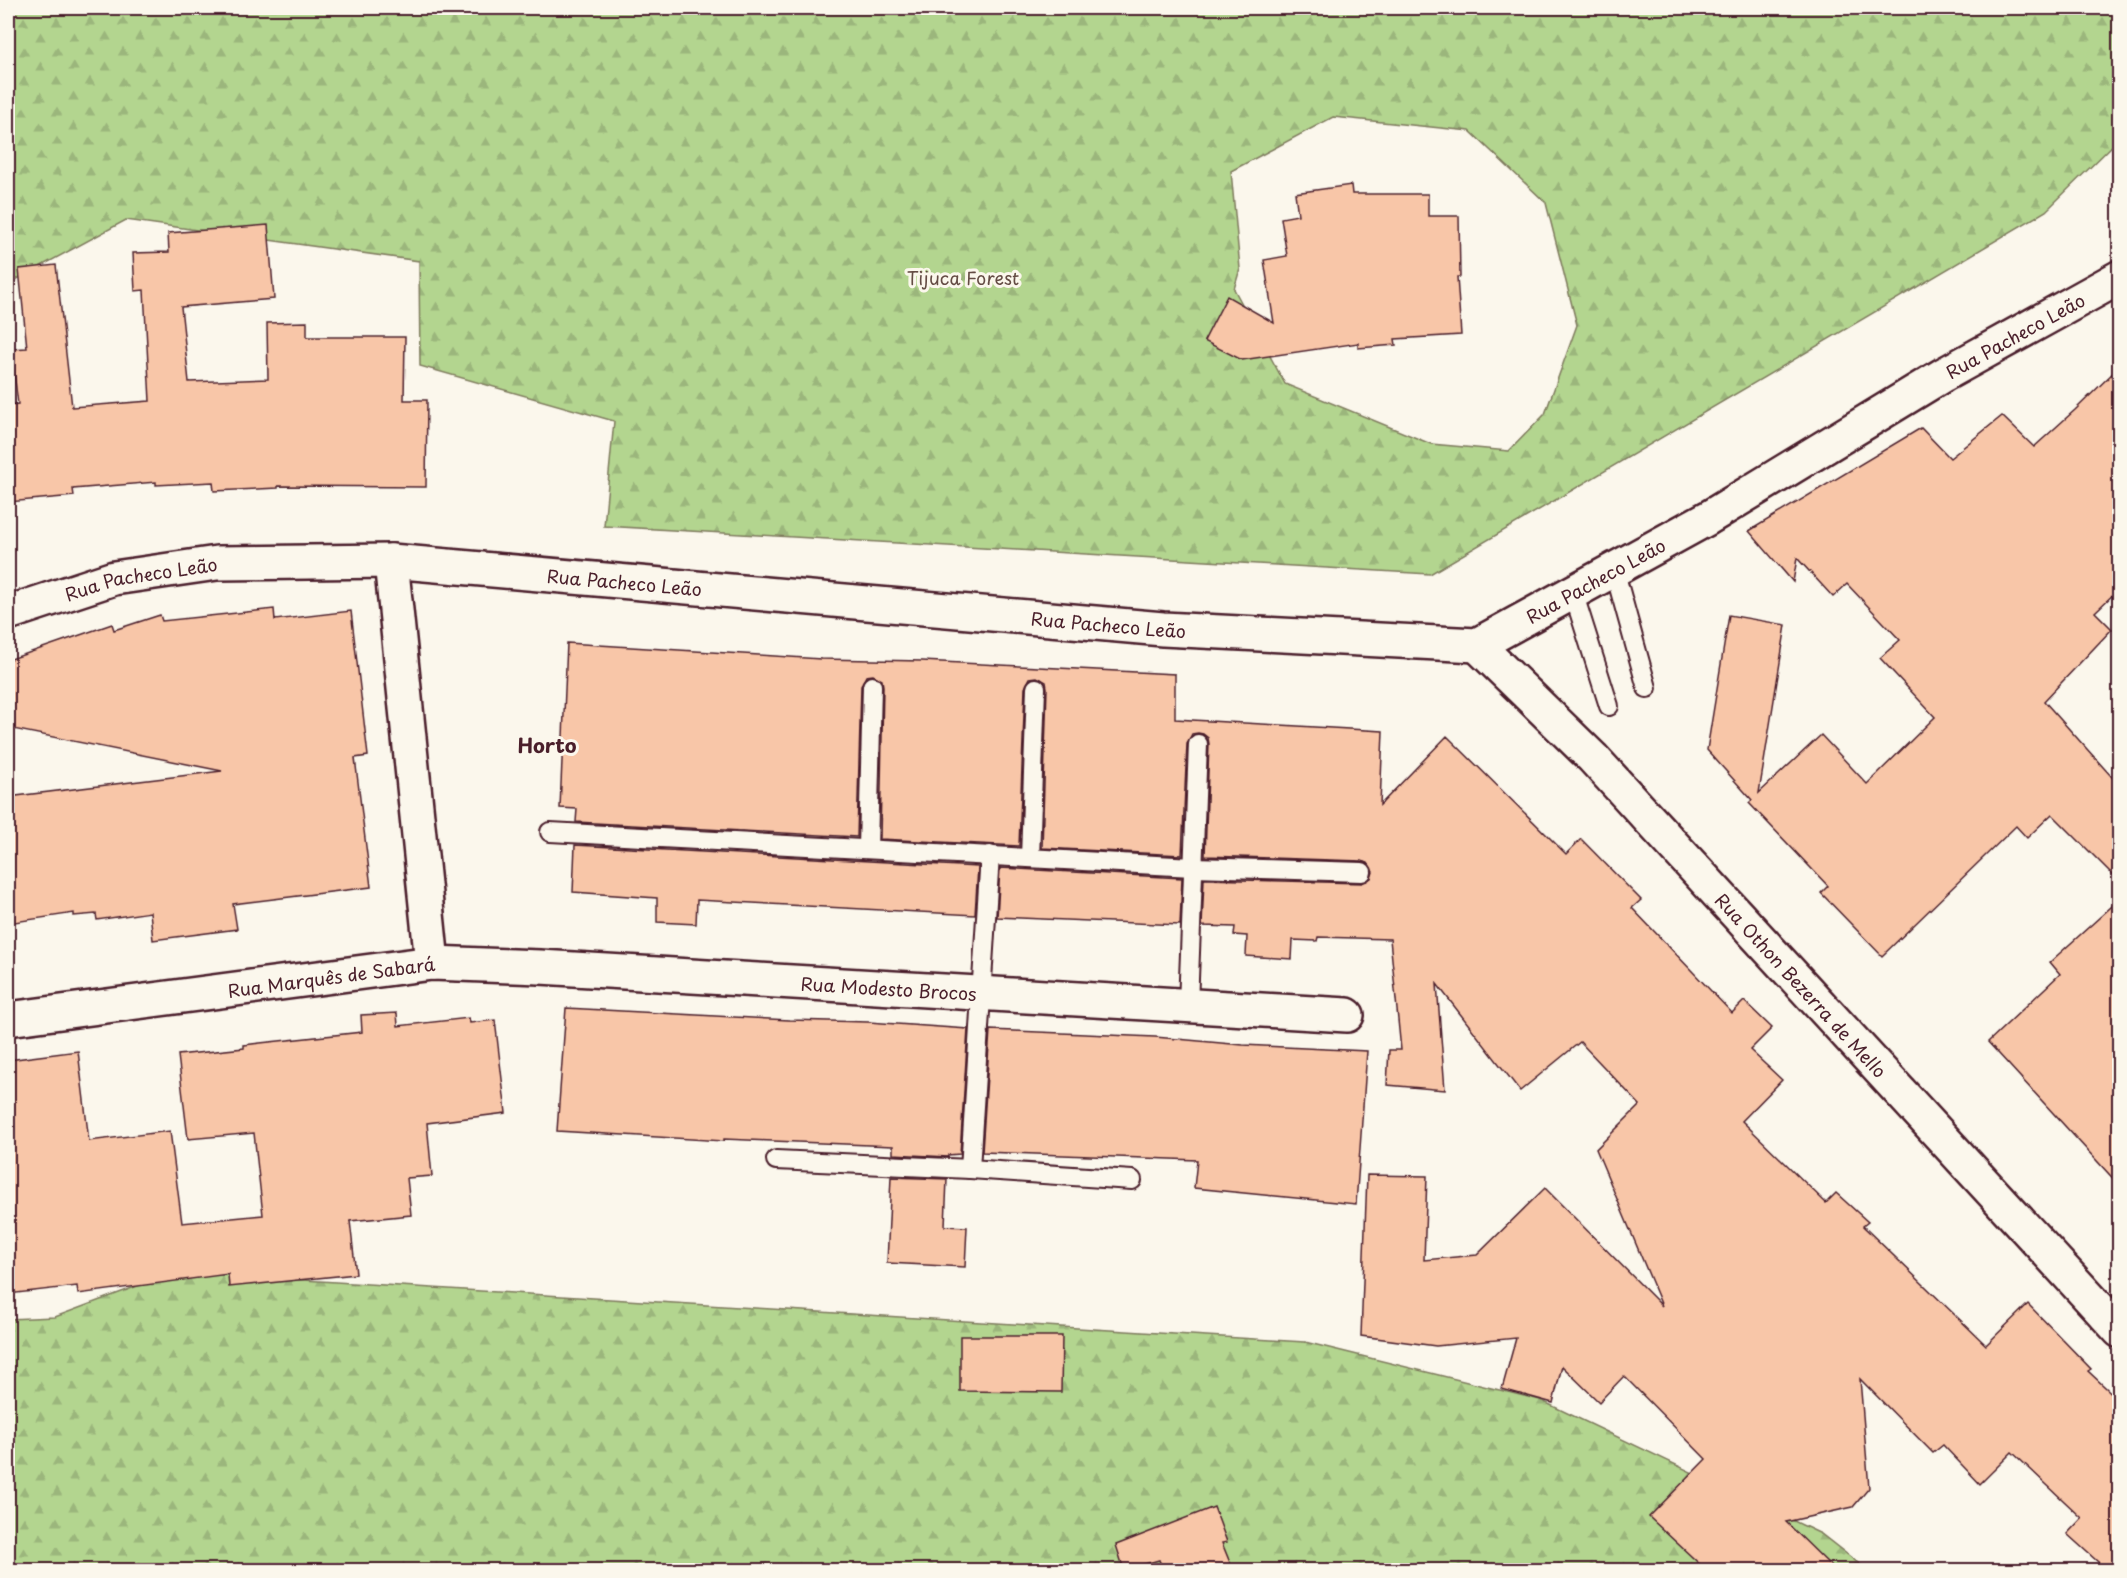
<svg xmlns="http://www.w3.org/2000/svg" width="2127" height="1578" viewBox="0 0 2127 1578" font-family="'Playpen Sans',sans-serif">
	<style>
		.forest { fill: url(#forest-firs); stroke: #7e7a5d; stroke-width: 1.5; fill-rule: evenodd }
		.building { fill: #f8c6a8; stroke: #4a1f2b; stroke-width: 1.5 }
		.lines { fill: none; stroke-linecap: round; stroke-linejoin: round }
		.lane-casing { stroke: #4a1f2b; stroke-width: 22 }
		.street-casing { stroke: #4a1f2b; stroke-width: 38 }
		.lane { stroke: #fbf7ec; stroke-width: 18 }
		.street { stroke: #fbf7ec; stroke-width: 33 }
		.labels { text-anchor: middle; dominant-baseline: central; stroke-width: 6; stroke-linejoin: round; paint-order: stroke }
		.park-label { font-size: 18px; fill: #644c44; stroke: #fbf7ec }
		.street-label { font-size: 18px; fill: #4a1f2b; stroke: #fbf7ec }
		.neighbourhood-label { font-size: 20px; font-weight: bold; fill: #4a1f2b; stroke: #fbf7ec }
	</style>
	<defs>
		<pattern id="forest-firs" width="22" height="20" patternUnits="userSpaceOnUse" patternTransform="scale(1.5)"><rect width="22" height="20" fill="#b3d58f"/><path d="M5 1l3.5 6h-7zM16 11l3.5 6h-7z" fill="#9bb67c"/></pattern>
	</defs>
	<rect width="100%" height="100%" fill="#fbf7ec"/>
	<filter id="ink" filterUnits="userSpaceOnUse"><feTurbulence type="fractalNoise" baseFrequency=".0167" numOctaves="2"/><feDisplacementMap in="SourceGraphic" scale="12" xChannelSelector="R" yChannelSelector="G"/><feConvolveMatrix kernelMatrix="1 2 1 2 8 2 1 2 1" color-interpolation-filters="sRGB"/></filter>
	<g filter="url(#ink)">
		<!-- forest -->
		<g class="forest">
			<path d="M8,8H2119V139L2046,211L1430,574L604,526L614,421L420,366L419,261L126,220L8,284ZM1333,117L1470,131L1546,203L1577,325L1545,414L1509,451L1431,444L1285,384L1234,289L1240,269L1231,171Z"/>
			<polygon points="175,1272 1305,1342 1540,1400 1821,1534 1867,1570 8,1570 8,1319 55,1317"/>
		</g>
		<!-- building -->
		<g class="building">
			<polygon points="1351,185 1352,194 1428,194 1428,216 1459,216 1460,277 1457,277 1461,335 1395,339 1396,345 1358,348 1358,343 1242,360 1204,341 1227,296 1274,323 1264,260 1287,256 1281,218 1298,215 1295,193"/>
			<polygon points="268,225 274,299 181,307 189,382 268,379 267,323 307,322 307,337 405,337 404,400 427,400 426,487 278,486 278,488 214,491 213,482 156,485 156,482 73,489 74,496 8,502 8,405 18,404 11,349 27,348 19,269 56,265 72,407 150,401 144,290 135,291 133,253 169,252 168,233"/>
			<polygon points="2120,366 2120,588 2095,612 2112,629 2044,701 2120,786 2120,882 2052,814 2027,838 2016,826 1882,956 1821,893 1828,886 1749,803 1752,800 1707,750 1729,615 1786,625 1759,793 1821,735 1867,784 1935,717 1880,658 1900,640 1847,584 1833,597 1797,558 1793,582 1749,531 1921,428 1950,458 2002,416 2034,447 2075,410"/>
			<polygon points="274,609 275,620 351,611 368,756 355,758 371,887 233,904 237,929 153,940 150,912 97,920 96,914 74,916 74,913 8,923 8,797 222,771 8,728 8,660 112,624 114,630 160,615 162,621"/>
			<polygon points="567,643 821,659 922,661 1175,674 1175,719 1383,731 1380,805 1447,736 1566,854 1581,839 1641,900 1632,908 1732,1013 1744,1001 1772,1028 1750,1050 1782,1080 1742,1121 1826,1203 1836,1193 1868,1222 1863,1226 1986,1345 2028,1304 2091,1369 2088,1371 2120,1401 2120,1570 2107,1570 2067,1534 2082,1518 2012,1452 1980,1484 1943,1445 1933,1453 1860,1379 1869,1488 1853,1507 1786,1522 1835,1570 1706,1570 1649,1517 1706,1459 1624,1376 1599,1402 1562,1366 1553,1403 1502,1389 1516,1338 1436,1346 1361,1336 1367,1175 1427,1176 1424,1260 1477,1255 1545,1188 1662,1306 1596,1149 1640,1105 1580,1042 1520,1091 1437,984 1445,1090 1387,1085 1389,1050 1401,1050 1390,939 1318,937 1317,941 1293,940 1292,959 1246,956 1247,936 1234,935 1235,927 1202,926 1204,879 1362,883 1371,878 1373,872 1368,863 1362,861 1205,856 1209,744 1208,738 1203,734 1198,733 1192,734 1187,744 1182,855 1042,848 1047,688 1046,682 1037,677 1030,678 1025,688 1019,846 880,839 883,686 882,680 873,675 866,676 861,686 857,837 576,822 577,809 560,808"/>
			<polygon points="575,845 978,867 975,915 697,900 696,924 657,922 657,898 573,892"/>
			<polygon points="1000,868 1182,878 1180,925 997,917"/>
			<polygon points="2120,899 2120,1186 1988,1042 2060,974 2050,962"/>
			<polygon points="566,1008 789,1020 868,1022 968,1029 960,1154 948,1155 948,1157 893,1154 893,1146 724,1139 724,1141 557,1131"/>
			<polygon points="397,1013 398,1026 469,1018 470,1023 495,1020 506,1113 427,1123 432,1176 407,1178 411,1215 350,1221 356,1274 229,1287 228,1274 78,1294 77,1286 8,1294 8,1060 78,1051 89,1141 170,1131 182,1223 263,1215 254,1133 188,1139 178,1055 244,1048 244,1045 260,1043 362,1032 361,1015"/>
			<polygon points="990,1030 1155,1037 1243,1045 1367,1051 1356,1204 1194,1188 1197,1160 982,1152"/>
			<polygon points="891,1177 947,1179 945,1226 967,1227 965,1267 887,1263"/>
			<polygon points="960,1336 1062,1336 1061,1392 960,1391"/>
			<polygon points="1214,1507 1227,1542 1222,1543 1233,1570 1163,1570 1159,1560 1124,1570 1116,1545"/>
		</g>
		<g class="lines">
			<defs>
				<g id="lane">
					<polyline points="1614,569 1647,688"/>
					<polyline points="1573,592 1609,706"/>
					<polyline points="550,832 1193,867 1362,872"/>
					<polyline points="868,849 872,686"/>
					<polyline points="1030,858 1036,688"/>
					<polyline points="1188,1005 1198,744"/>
					<polyline points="776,1160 970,1169 1132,1180"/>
					<polyline points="970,1169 990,855"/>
				</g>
				<g id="street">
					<polyline points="391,561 432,963"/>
					<path id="s1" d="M8,613L114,578L217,563L391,561L1163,629L1477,645L1708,518L1943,375L2120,277"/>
					<path id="s2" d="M1477,645L1593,758L2120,1331"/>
					<path id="s3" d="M8,1019L432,963L540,967L1347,1015"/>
				</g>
			</defs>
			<!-- lane casing -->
			<use href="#lane" class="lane-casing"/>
			<!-- street casing -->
			<use href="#street" class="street-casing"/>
			<!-- lane -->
			<use href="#lane" class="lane"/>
			<!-- street -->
			<use href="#street" class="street"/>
		</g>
	</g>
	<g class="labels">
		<!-- park labels -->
		<g class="park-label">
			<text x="963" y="277">Tijuca Forest</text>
		</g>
		<!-- street labels -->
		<g class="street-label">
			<text stroke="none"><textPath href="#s1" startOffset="2100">Rua Pacheco Leão</textPath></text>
			<text stroke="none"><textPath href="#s1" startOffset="138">Rua Pacheco Leão</textPath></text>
			<text stroke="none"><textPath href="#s1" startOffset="624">Rua Pacheco Leão</textPath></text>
			<text stroke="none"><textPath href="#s1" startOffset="1614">Rua Pacheco Leão</textPath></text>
			<text stroke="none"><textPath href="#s1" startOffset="1110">Rua Pacheco Leão</textPath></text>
			<text stroke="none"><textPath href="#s3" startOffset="326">Rua Marquês de Sabará</textPath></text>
			<text stroke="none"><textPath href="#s2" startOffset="470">Rua Othon Bezerra de Mello</textPath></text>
			<text stroke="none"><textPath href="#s3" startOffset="885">Rua Modesto Brocos</textPath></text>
		</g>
		<!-- neighbourhood labels -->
		<g class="neighbourhood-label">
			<text x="547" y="745">Horto</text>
		</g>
	</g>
	<!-- margin -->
	<rect width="2127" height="1578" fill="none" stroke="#fbf7ec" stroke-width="30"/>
	<rect x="15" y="15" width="2097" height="1548" fill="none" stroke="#4a1f2b" stroke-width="2" filter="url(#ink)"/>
</svg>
